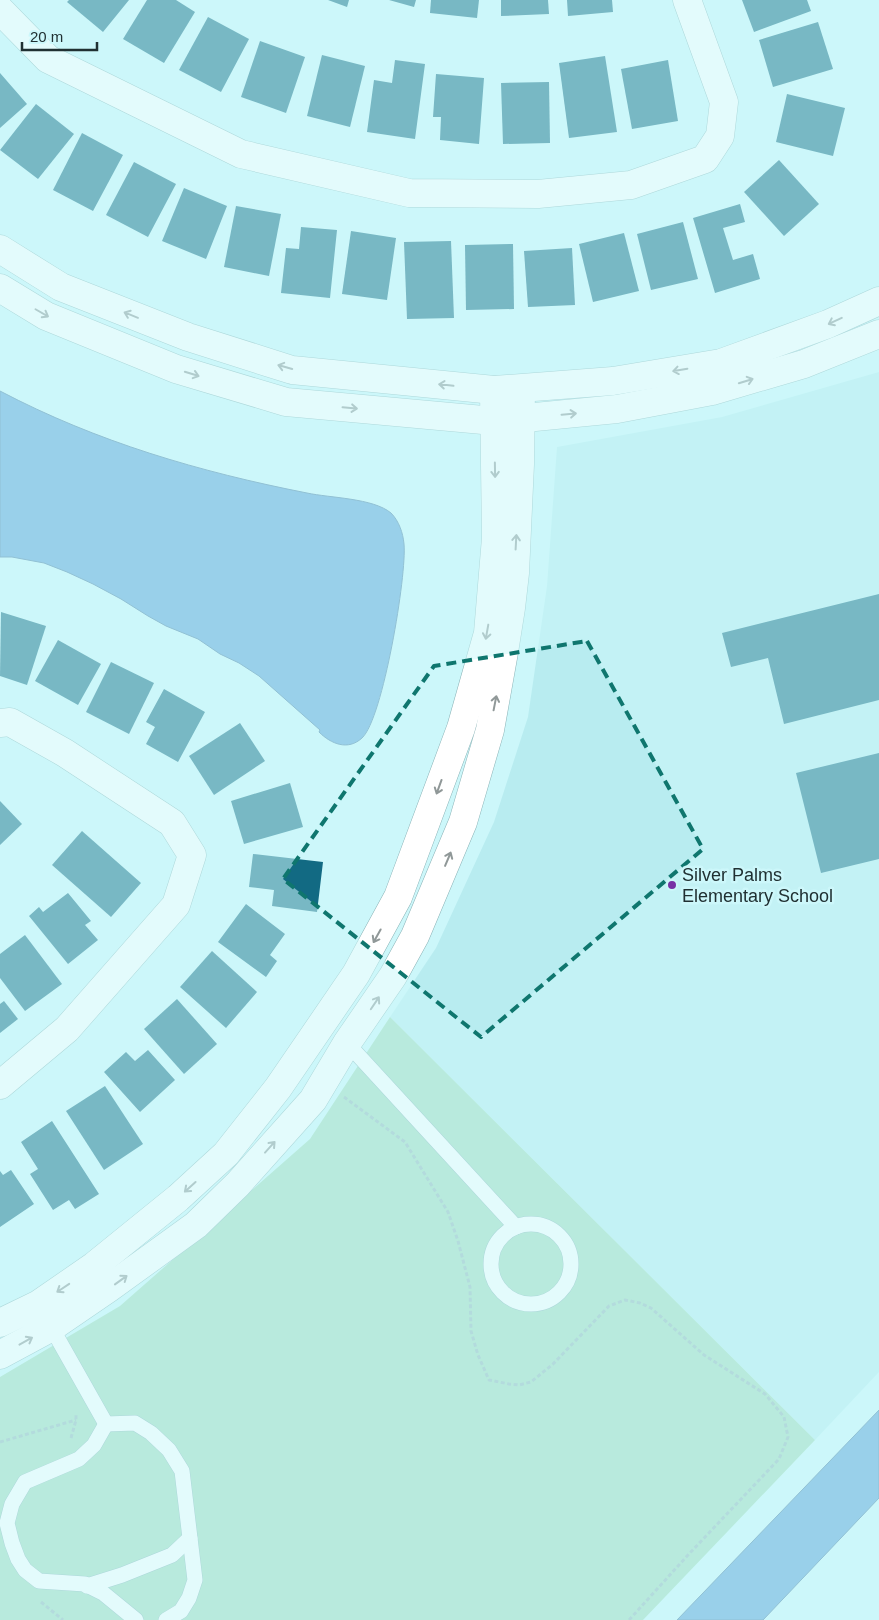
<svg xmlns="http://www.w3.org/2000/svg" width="879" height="1620" viewBox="0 0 879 1620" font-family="Helvetica,sans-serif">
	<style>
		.built { fill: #b8ecf0 }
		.green { fill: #a1daba }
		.water { fill: #5ca0d8; stroke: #4a7ea6 }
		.building { fill: #126a83 }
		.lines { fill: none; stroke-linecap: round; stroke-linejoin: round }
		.service-casing { stroke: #89b2b6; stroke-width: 16 }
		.minor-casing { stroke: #89b2b6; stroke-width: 29 }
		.path { stroke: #95b8ba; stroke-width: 3; stroke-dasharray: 4 2.5; stroke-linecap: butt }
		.service { stroke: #fff; stroke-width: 15 }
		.minor { stroke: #fff; stroke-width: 28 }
		.oneway { stroke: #909898 }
		.marked { fill: none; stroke: #0f766e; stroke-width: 4; stroke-dasharray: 10 6; stroke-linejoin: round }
		.poi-dot { fill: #7731a5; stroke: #ccf7fa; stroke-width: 2 }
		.labels { text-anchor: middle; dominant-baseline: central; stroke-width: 5; stroke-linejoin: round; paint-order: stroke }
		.poi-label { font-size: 18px; fill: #203032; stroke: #ccf7fa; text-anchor: start }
	</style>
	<rect width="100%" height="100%" fill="#ccf7fa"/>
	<!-- built -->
	<polygon class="built" points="879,372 879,1372 815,1440 390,1017 436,948 494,822 528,717 547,586 557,447 722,417"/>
	<!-- green -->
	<polygon class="green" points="390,1017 815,1440 643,1620 0,1620 0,1377 120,1306 310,1139"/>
	<!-- water -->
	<g class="water">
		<path d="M0,391C97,442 200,472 307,493C330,498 373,498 391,513C399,521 403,533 404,544C407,574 383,719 362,738C348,751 331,744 319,732L320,730L259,676L239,663L220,654L198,639L166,626L148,616L121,599L93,584L67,572L44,563L12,557H0Z"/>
		<polygon points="879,1410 879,1498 763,1620 677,1620"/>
	</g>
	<!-- building -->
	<g class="building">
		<polygon points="69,0 129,0 103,32 67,2"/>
		<polygon points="147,0 176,0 195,12 164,63 123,39"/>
		<polygon points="328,0 349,0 347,7"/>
		<polygon points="389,0 416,0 414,7"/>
		<polygon points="431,0 479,0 477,18 430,13"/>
		<polygon points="501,0 548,0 549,14 501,16"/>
		<polygon points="567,0 612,0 613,12 568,16"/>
		<polygon points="742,0 807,0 811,11 754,32"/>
		<polygon points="208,17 249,39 221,92 179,70"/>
		<polygon points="818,22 833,69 773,87 759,40"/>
		<polygon points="260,41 305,57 286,113 241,97"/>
		<polygon points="322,55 365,66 350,127 307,116"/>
		<polygon points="605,56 617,132 569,138 559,63"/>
		<polygon points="395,60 425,64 415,139 367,132 374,80 392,83"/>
		<polygon points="668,60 678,121 632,129 621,69"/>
		<polygon points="0,73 27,104 0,128"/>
		<polygon points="436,74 484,78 479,144 440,140 441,117 433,117"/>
		<polygon points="549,82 550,143 503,144 501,83"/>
		<polygon points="787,94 845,108 833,156 776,142"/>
		<polygon points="36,104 74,134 38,179 0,150"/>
		<polygon points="82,133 123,155 93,211 53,190"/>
		<polygon points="779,160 819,204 784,236 744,192"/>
		<polygon points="134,162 176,184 148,237 106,215"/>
		<polygon points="184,188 227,206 206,259 162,241"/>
		<polygon points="740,204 745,222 723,228 733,260 753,254 760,279 715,293 693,218"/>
		<polygon points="236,206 281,214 269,276 224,267"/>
		<polygon points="683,222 698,279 651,290 637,234"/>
		<polygon points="301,227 337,230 330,298 281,293 286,248 299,249"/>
		<polygon points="351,231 396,238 387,300 342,294"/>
		<polygon points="624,233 639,291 593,302 579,244"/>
		<polygon points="451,241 454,318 407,319 404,242"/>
		<polygon points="513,244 514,309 466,310 465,245"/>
		<polygon points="572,248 575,305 528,307 524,251"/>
		<polygon points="879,594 879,700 784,724 768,658 731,667 722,633"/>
		<polygon points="1,612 46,626 27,685 0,676"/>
		<polygon points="58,640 101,664 78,705 35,681"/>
		<polygon points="111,662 154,683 129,734 86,712"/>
		<polygon points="164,689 205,712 178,762 146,744 155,727 146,722"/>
		<polygon points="240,723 265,761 214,795 189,756"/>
		<polygon points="879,753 879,859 821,873 796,773"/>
		<polygon points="290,783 303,827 244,844 231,801"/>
		<polygon points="0,801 22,824 0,845"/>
		<polygon points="82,831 141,883 111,917 52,865"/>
		<polygon points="253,854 323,862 317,912 272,906 274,890 249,887"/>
		<polygon points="68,893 91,921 85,925 98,940 68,964 29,916 39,907 43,912"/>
		<polygon points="246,904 285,934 270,955 277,961 266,977 218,942"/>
		<polygon points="25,935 62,984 25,1011 0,978 0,954"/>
		<polygon points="212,951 257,992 226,1028 180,987"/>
		<polygon points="177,999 217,1044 184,1074 144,1029"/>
		<polygon points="4,1001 18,1019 0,1033 0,1004"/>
		<polygon points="148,1050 175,1080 140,1112 104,1072 126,1052 135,1061"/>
		<polygon points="105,1086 143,1144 104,1170 66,1111"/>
		<polygon points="52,1121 99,1194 75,1209 69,1200 53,1210 30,1174 38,1169 21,1142"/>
		<polygon points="11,1170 34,1204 0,1227 0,1171 3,1175"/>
	</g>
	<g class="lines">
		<defs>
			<g id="service">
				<polyline points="347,1043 516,1227"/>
				<circle cx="531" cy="1264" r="40"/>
				<polyline points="49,1323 106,1424"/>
				<polyline points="106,1424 94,1445 79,1459 25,1482 12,1504 7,1523 12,1543 18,1559 25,1570 39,1581 85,1584 103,1593 136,1620"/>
				<polyline points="106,1424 135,1423 151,1433 169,1450 182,1471 195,1580 189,1598 181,1611 166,1620"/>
				<polyline points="87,1586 122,1575 172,1555 190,1538"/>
			</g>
			<g id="minor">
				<polyline points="0,10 48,59 241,154 409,193 538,194 631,185 705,159 720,136 724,102 687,0"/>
				<polyline points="0,249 61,287 188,337 292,370 494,390 613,381 721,363 828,324 879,301"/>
				<polyline points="0,288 46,316 176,369 286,402 494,421 617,409 712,391 804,364 879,334"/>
				<polyline points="0,723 10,722 65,753 172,823 192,855 176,905 67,1029 0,1085"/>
				<polyline points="0,1323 39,1304 94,1266 178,1198 226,1154 278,1088 356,974 398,897 461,728 488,633 496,538 494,390"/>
				<polyline points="0,1355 52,1327 109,1288 196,1225 238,1184 313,1100 347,1043 393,976 415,936 463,822 490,730 504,652 511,608 515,573 520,464 521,389"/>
			</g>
		</defs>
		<!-- service casing -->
		<use href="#service" class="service-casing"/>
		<!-- minor casing -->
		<use href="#minor" class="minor-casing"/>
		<!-- path -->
		<g class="path">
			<polyline points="344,1097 405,1142 448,1212 458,1241 470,1287 471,1331 478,1355 489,1380 509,1384 519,1385 531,1382 553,1364 609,1306 625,1300 640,1303 651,1308 704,1355 765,1394 784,1417 788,1437 779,1459 688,1555 629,1620"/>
			<polyline points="71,1438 76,1420 76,1415"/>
			<polyline points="0,1442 76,1420"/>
			<polyline points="41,1602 63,1620"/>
		</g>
		<!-- service -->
		<use href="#service" class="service"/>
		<!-- minor -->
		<use href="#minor" class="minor"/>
	</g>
	<!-- one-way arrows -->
	<defs><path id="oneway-shaft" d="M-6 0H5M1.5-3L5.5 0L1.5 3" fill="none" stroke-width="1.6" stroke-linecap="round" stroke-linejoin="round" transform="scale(1.25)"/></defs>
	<g class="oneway">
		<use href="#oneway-shaft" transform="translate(42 313) rotate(30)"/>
		<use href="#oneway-shaft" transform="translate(131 315) rotate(-158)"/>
		<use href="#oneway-shaft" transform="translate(835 321) rotate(155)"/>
		<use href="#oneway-shaft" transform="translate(285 367) rotate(-164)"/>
		<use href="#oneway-shaft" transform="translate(680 370) rotate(170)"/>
		<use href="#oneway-shaft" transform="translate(192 374) rotate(17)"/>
		<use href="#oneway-shaft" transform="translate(746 381) rotate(-17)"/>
		<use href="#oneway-shaft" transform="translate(446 385) rotate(-174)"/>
		<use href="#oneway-shaft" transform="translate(350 408) rotate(5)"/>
		<use href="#oneway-shaft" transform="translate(569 414) rotate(-5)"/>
		<use href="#oneway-shaft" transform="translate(495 470) rotate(89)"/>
		<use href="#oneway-shaft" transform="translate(516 542) rotate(-87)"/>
		<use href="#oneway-shaft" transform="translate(487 632) rotate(100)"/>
		<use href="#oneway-shaft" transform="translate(495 703) rotate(-79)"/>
		<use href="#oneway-shaft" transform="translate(439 787) rotate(110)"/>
		<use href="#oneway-shaft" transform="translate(448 859) rotate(-67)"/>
		<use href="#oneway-shaft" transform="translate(377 936) rotate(119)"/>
		<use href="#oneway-shaft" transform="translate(375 1003) rotate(-56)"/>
		<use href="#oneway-shaft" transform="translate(270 1147) rotate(-48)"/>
		<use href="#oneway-shaft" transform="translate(190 1187) rotate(138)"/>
		<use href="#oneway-shaft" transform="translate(121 1280) rotate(-36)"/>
		<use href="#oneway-shaft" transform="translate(63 1288) rotate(146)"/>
		<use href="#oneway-shaft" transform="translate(26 1341) rotate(-29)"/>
	</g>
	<!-- marked area -->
	<path d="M0 0H879V1620H0ZM587,641L703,849L481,1037L283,879L434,666Z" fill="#ccf7fa" fill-opacity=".55" fill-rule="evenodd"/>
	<path class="marked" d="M587,641L703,849L481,1037L283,879L434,666Z"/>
	<!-- markers -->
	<circle class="poi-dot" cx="672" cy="885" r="5"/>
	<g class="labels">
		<!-- poi labels -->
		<g class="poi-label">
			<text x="682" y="875">Silver Palms<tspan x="682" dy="21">Elementary School</tspan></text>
		</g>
	</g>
	<!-- scale -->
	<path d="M22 42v8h75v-8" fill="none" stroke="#203032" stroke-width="2.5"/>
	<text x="30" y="42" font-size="15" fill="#203032" stroke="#ccf7fa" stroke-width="4" paint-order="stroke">20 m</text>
</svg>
